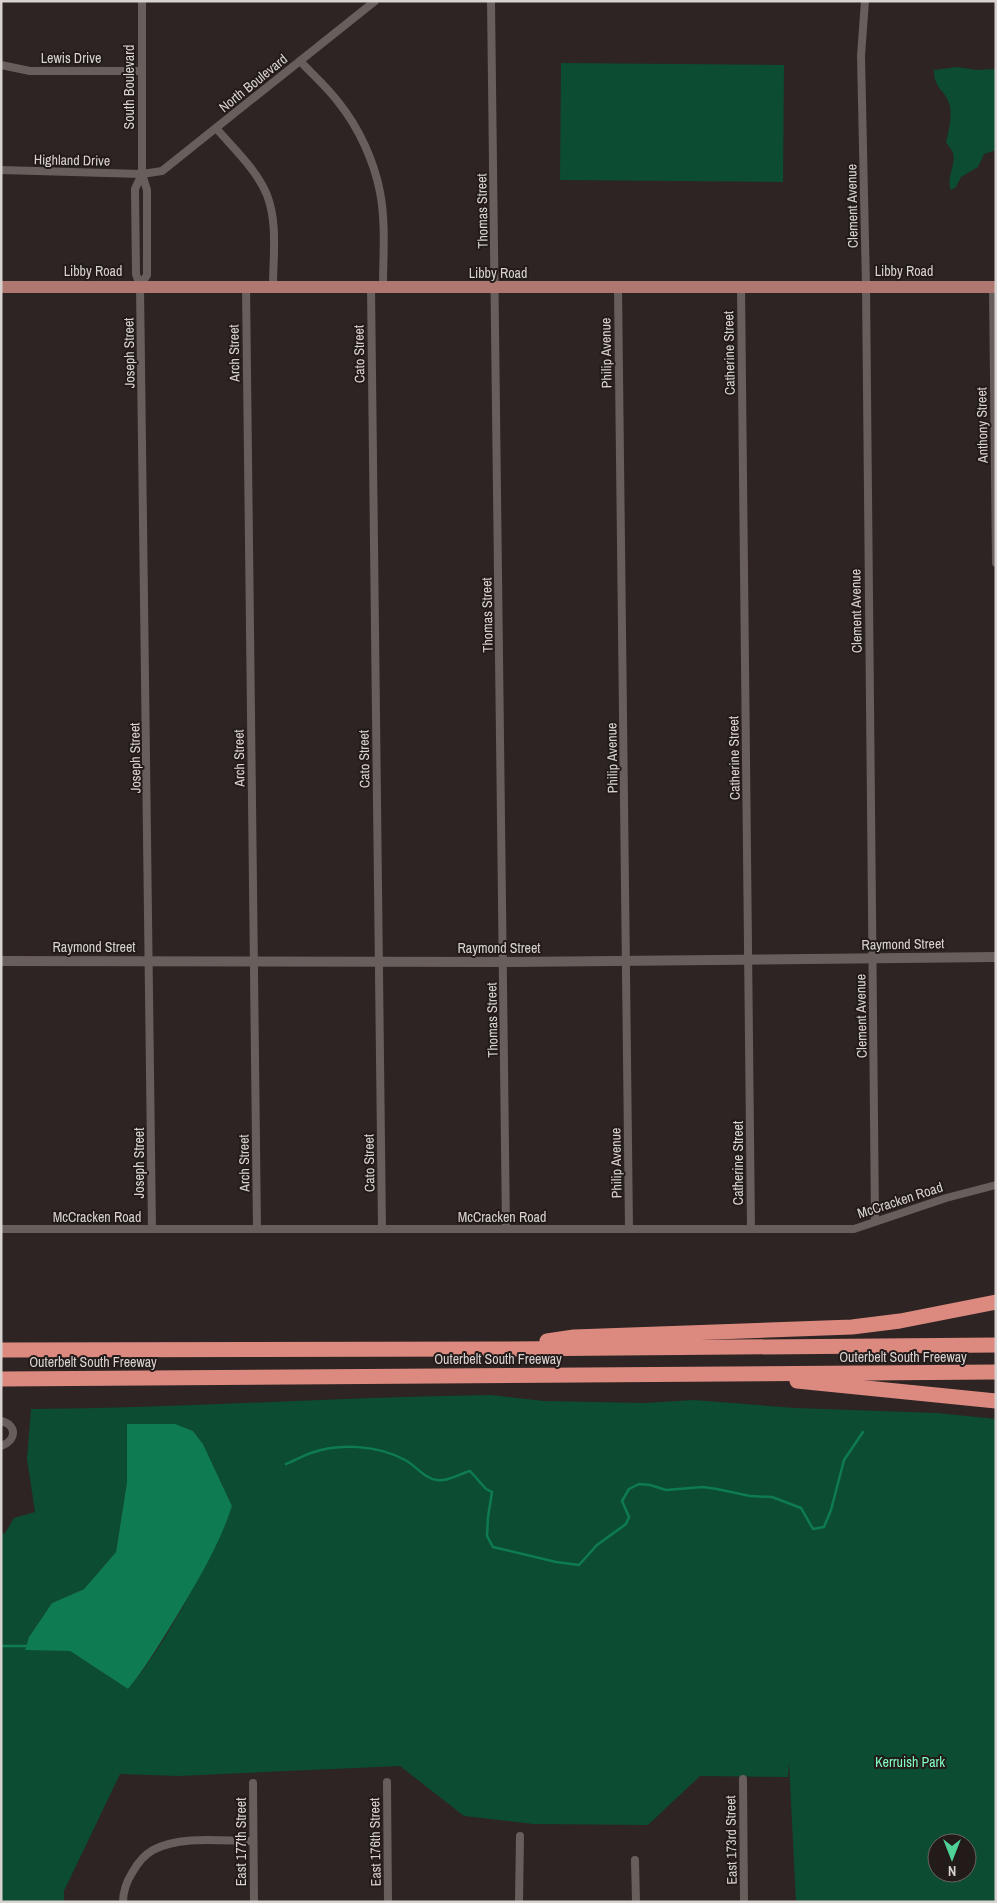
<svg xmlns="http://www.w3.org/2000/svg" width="997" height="1903" viewBox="0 0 997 1903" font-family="'Archivo Narrow',sans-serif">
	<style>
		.green { fill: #0c4c32; fill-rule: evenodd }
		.water { fill: #0e7b52 }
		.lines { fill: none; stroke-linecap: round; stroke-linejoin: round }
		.stream { stroke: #0e7b52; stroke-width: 2.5 }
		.minor { stroke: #685e5c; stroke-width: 8 }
		.tertiary { stroke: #685e5c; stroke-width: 10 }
		.primary { stroke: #ae7871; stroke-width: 12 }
		.motorway { stroke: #dc8a7f; stroke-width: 15 }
		.labels { text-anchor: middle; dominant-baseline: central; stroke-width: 4; stroke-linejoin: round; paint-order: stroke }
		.street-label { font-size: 14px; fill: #d8d2d1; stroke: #231b1a }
		.park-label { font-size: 14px; fill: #80fcc0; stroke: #231b1a }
	</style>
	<rect width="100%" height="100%" fill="#2d2423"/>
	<!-- green -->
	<g class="green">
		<polygon points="561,63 784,65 783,182 560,180"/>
		<path d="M957,67L976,70L996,69V150L984,154L978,167L961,177L956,187L951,190C946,178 956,166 953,153C952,149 948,146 946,142C949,131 952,117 950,106C946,90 934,90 934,70Z"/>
		<path d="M491,1395L544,1401L644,1403L694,1400L795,1408L937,1413L996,1419V1902H796L789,1762L788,1777L700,1776L648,1825L533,1824L464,1816L400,1766L178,1776L120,1774L64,1891V1902H1V1534L5,1533L14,1518L35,1512L27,1459L31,1409C184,1408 338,1397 491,1395ZM127,1424L193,1431L203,1444L232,1506C203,1569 173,1635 128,1689L70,1651L25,1649L29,1637L52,1603L84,1589L116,1552L127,1482ZM937,1843H967V1873H937Z"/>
	</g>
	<!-- water -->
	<path class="water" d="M127,1424H175L193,1431L203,1444L232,1506C219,1546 197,1582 175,1619C160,1643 146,1667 128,1689L70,1651L25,1650L29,1637L52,1603L84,1589L116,1552L127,1482Z"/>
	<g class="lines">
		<!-- stream -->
		<g class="stream">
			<path d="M286,1464C294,1461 302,1456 311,1453C339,1443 378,1445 405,1460C415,1465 425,1479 437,1480C447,1482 459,1474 470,1471L486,1489L492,1492L488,1517L487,1536L493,1547L556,1562L579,1565L597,1545L626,1524L629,1517L622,1501L629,1489L639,1484L650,1485L666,1490L703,1487L717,1489L750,1496L772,1497L801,1508L813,1529L824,1527L831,1510L844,1460L863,1432"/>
			<polyline points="1,1646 27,1646"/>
		</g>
		<!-- minor -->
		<g class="minor">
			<polyline points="491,1 506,1229"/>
			<polyline points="865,1 861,56 866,286 875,1221"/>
			<path d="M300,61C313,75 328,88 339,103C359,128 374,161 380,192C386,223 383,256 383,287"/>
			<polyline points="1,65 30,71 142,71"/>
			<path d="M216,128C234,149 257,170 267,195C278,223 273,258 273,287"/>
			<polyline points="1,170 142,174 162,171 375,1"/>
			<polyline points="142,174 135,189 136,274 140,286 152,1229"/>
			<polyline points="140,286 147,275 147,190 142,174 142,1"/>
			<polyline points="246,286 257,1229"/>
			<polyline points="371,287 382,1229"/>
			<polyline points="618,287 629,1229"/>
			<polyline points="741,287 751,1229"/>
			<polyline points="993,287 996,563"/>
			<polyline points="1,1229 854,1229 946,1198 996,1185"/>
			<path d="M1,1421C18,1425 16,1441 1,1446"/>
			<polyline points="743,1779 744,1902"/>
			<polyline points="387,1782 388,1902"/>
			<polyline points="253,1783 254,1902"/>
			<polyline points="635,1860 636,1902"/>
			<path d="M123,1902C123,1891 127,1881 132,1873C137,1864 144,1855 153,1850C180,1835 223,1841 253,1841"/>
			<polyline points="519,1902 520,1836"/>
		</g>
		<!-- tertiary -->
		<polyline class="tertiary" points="1,961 512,962 996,957"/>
		<!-- primary -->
		<polyline class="primary" points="1,287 996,287"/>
		<!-- motorway -->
		<g class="motorway">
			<polyline points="547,1341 574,1337 852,1327 900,1321 996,1302"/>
			<polyline points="1,1350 500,1349 996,1345"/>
			<polyline points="1,1379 996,1372"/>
			<polyline points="797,1381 996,1401"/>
		</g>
	</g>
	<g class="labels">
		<!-- street labels -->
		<g class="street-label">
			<text x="71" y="58">Lewis Drive</text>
			<text transform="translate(253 83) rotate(-39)">North Boulevard</text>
			<text transform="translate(129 87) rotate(-90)">South Boulevard</text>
			<text transform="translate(72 160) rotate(1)">Highland Drive</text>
			<text transform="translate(852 206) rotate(-91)">Clement Avenue</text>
			<text transform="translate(482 211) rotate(-91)">Thomas Street</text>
			<text x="93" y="271">Libby Road</text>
			<text x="904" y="271">Libby Road</text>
			<text x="498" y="273">Libby Road</text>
			<text transform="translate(129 353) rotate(-91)">Joseph Street</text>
			<text transform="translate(234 353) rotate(-91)">Arch Street</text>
			<text transform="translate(606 353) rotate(-91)">Philip Avenue</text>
			<text transform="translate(729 353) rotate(-91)">Catherine Street</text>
			<text transform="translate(359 354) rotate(-91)">Cato Street</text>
			<text transform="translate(982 425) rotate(-91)">Anthony Street</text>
			<text transform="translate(856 611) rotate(-91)">Clement Avenue</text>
			<text transform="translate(487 615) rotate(-91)">Thomas Street</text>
			<text transform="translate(135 758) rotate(-91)">Joseph Street</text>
			<text transform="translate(239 758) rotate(-91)">Arch Street</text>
			<text transform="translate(612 758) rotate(-91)">Philip Avenue</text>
			<text transform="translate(734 758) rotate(-91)">Catherine Street</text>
			<text transform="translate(364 759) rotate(-91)">Cato Street</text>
			<text transform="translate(903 944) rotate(-1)">Raymond Street</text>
			<text x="94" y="947">Raymond Street</text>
			<text x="499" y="948">Raymond Street</text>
			<text transform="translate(861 1016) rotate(-91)">Clement Avenue</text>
			<text transform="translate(492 1020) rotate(-91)">Thomas Street</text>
			<text transform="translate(139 1163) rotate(-90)">Joseph Street</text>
			<text transform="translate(244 1163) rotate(-91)">Arch Street</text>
			<text transform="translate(369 1163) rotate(-91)">Cato Street</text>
			<text transform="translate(616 1163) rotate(-91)">Philip Avenue</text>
			<text transform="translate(738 1163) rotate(-90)">Catherine Street</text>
			<text transform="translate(900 1200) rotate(-18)">McCracken Road</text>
			<text x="97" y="1217">McCracken Road</text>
			<text x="502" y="1217">McCracken Road</text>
			<text x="903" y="1357">Outerbelt South Freeway</text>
			<text x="498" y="1359">Outerbelt South Freeway</text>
			<text x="93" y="1362">Outerbelt South Freeway</text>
			<text transform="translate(731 1840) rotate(-91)">East 173rd Street</text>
			<text transform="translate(241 1842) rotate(-90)">East 177th Street</text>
			<text transform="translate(375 1842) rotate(-91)">East 176th Street</text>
		</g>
		<!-- park labels -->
		<g class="park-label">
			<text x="910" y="1762">Kerruish Park</text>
		</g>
	</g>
	<!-- border -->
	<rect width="997" height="1903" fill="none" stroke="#d8d2d1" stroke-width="5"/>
	<!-- north arrow -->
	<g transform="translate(952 1858) rotate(180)"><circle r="24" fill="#231b1a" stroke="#6b6463"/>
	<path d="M0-4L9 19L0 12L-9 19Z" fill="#50d398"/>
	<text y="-8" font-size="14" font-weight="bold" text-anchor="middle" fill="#d8d2d1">N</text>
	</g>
</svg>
